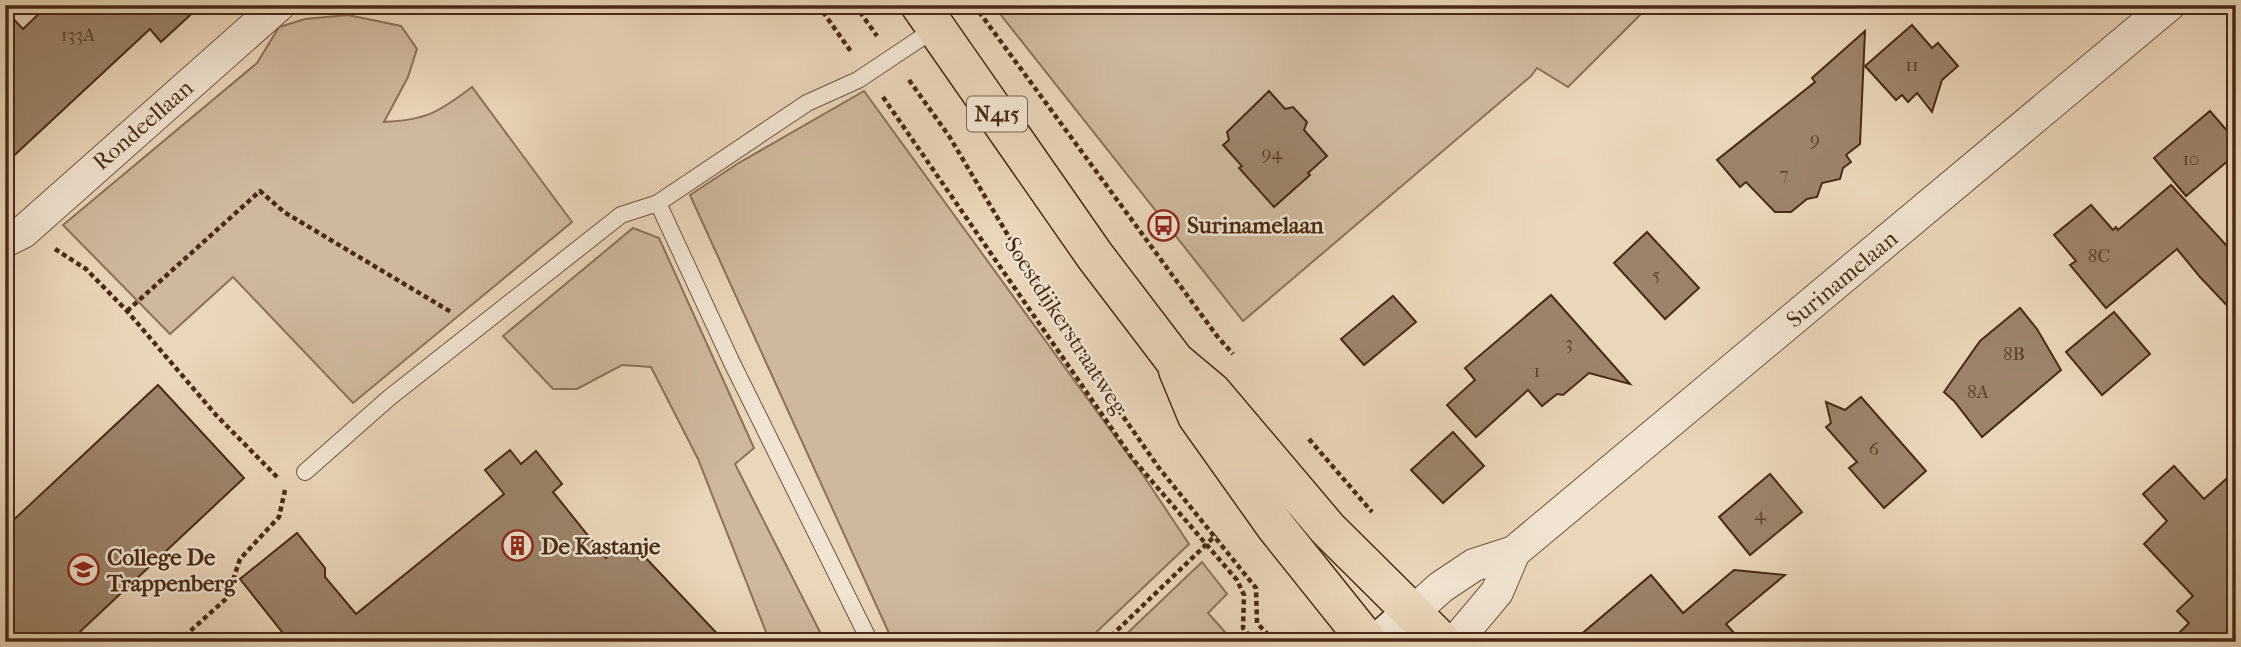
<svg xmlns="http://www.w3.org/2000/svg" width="2241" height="647" viewBox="0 0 2241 647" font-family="'IM FELL French Canon',serif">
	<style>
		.green { fill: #ceb99d; stroke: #8a7259; stroke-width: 2 }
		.building { fill: #9c846a; stroke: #472b15; stroke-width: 2 }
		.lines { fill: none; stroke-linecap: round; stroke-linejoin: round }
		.lane-casing { stroke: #70563e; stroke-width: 18 }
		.street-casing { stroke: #70563e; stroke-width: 34 }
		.secondary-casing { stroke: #472b15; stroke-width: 41 }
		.primary-casing { stroke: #472b15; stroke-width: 41 }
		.path { stroke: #472b15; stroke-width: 4.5; stroke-dasharray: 5 3.5; stroke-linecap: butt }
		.lane { stroke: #f1e4d2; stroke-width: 16 }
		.street { stroke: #f1e4d2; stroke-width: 32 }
		.secondary { stroke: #f1e4d2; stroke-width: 38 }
		.primary { stroke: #ead6b9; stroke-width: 38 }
		.labels { text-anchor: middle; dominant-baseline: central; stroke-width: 5; stroke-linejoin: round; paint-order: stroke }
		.number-label { font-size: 19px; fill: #5c412a }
		.shield { fill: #f1e4d2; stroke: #7a624e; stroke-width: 2 }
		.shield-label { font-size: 21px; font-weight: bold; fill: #472b15 }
		.street-label { font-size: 23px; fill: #472b15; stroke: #f1e4d2 }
		.poi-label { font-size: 23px; font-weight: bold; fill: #472b15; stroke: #f1e4d2; text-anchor: start }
	</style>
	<rect width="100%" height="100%" fill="#ead6b9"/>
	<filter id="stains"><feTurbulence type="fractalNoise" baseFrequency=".00286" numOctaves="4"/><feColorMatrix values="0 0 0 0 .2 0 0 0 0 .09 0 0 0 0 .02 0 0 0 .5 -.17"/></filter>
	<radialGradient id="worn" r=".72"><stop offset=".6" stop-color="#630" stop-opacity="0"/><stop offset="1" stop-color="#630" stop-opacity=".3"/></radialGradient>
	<!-- green -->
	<g class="green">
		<polygon points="993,5 1650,5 1568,87 1537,68 1531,76 1243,321"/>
		<path d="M348,15L401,26L417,49L408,77L384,122C427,120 439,112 472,87L572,222L353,403L233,277L170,334L63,225L257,63L279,27L305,19Z"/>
		<polygon points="864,91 1143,475 1189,544 1086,642 893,642 690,195 737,164"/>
		<polygon points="633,228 659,238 754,448 735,464 825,642 770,642 698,459 651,367 622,365 577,389 553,389 503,336"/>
		<polygon points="1202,562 1227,594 1208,613 1234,642 1118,642"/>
	</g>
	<!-- building -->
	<g class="building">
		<polygon points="48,5 201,5 161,42 150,29 5,164 5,10 23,29"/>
		<polygon points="1912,25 1932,48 1938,43 1958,66 1942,80 1932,112 1917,93 1908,102 1902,95 1896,100 1865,66"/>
		<polygon points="1865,31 1860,144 1846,155 1851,162 1843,168 1840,179 1822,183 1817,197 1807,199 1791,212 1775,212 1746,182 1740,187 1717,160 1815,82 1812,78"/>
		<polygon points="1269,91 1285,109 1293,107 1307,122 1304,130 1327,156 1308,173 1310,175 1274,207 1239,168 1242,166 1223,145 1229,140 1227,132"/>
		<polygon points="2210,111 2236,141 2236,154 2186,196 2154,158"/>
		<polygon points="2171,185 2236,256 2236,315 2200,277 2177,249 2106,308 2070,265 2076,261 2054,235 2091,205 2113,230 2116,227 2118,230"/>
		<polygon points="1647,232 1699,288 1665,319 1614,263"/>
		<polygon points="1551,295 1630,384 1589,373 1563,395 1557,394 1542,406 1528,390 1476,437 1447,405 1475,380 1465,368"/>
		<polygon points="1393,296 1416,322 1364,365 1341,339"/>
		<polygon points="2020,308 2037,329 2061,370 1982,437 1954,401 1944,392 1980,341"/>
		<polygon points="2114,312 2150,354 2102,395 2066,352"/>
		<polygon points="158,385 244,478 69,642 5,642 5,528"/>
		<polygon points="1861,397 1926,471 1884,508 1849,468 1857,462 1826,427 1831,423 1826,402 1845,410"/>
		<polygon points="1453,432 1484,466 1443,503 1411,470"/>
		<polygon points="510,450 521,464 536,451 562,484 553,492 606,558 623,541 639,559 643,555 725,642 290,642 240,579 297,533 325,568 325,577 356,614 504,494 485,470"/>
		<polygon points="2174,466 2204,499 2236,470 2236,642 2170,642 2189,623 2177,611 2193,596 2144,544 2167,521 2143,494"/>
		<polygon points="1770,474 1802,512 1750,555 1719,517"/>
		<polygon points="1734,570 1785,575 1726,624 1742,642 1572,642 1651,575 1683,613"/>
	</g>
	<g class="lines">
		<defs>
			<g id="lane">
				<polyline points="658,203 732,363 870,642"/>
				<polyline points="305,472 389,398 621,215 658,203 807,103 858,80 936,28"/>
			</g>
			<g id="street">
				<polyline points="5,241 23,232 279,5"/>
				<polyline points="1412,613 1441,587 1474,565 1514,552 2169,5"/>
				<polyline points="1455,642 1497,592 1514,552"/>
			</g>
			<polyline id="secondary" points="1379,642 1412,613"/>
			<g id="primary">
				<polyline points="920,5 1095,256 1175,361 1212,392 1328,529 1442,642"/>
				<polyline points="1178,370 1197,416 1276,527 1368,642"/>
			</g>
		</defs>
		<!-- lane casing -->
		<use href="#lane" class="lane-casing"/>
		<!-- street casing -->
		<use href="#street" class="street-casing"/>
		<!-- secondary casing -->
		<use href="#secondary" class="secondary-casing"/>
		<!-- primary casing -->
		<use href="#primary" class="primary-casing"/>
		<!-- path -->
		<g class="path">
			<polyline points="818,5 852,53"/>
			<polyline points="855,5 877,36"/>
			<polyline points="974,5 1217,336 1233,354"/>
			<polyline points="909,80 949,136 1025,264 1113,402 1159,468 1256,588 1257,623 1275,642"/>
			<polyline points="883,97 1132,458 1237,580 1244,595 1243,628 1254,642"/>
			<polyline points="55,249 86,269 127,311 216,415 278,478"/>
			<polyline points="127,311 260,191 284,212 451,312"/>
			<polyline points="1309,439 1372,512"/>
			<polyline points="178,642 227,598 240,559 279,517 285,490"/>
			<polyline points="1105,642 1216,535"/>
		</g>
		<!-- lane -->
		<use href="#lane" class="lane"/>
		<!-- street -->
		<use href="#street" class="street"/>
		<!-- secondary -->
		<use href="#secondary" class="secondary"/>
		<!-- primary -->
		<use href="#primary" class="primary"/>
	</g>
	<!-- icons -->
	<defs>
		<symbol id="bus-ring" viewBox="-11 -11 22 22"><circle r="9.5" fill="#f1e4d2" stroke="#8f2418" stroke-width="1.5"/><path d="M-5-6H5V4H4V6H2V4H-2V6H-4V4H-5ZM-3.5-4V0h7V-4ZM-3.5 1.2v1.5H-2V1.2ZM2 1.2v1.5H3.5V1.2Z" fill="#8f2418"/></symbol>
		<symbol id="building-ring" viewBox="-11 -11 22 22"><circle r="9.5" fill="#f1e4d2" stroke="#8f2418" stroke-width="1.5"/><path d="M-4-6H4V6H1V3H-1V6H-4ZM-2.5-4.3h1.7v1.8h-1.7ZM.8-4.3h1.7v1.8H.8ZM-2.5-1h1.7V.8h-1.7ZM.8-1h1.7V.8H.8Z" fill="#8f2418"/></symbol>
		<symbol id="school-ring" viewBox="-11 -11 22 22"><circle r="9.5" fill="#f1e4d2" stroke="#8f2418" stroke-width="1.5"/><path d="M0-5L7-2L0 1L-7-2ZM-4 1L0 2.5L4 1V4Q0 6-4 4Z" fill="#8f2418"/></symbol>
	</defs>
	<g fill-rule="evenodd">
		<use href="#bus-ring" x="1146" y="208" width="35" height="35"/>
		<use href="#building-ring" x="500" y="528" width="35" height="35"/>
		<use href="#school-ring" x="66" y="552" width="35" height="35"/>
	</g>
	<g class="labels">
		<!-- number labels -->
		<g class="number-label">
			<text x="78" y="35">133A</text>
			<text x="1912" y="65">11</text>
			<text x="1815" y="139">9</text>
			<text x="1272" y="153">94</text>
			<text x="2191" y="159">10</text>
			<text x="1784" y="174">7</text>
			<text x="2099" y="256">8C</text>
			<text x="1656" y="275">5</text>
			<text x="1569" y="343">3</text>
			<text x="2014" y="354">8B</text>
			<text x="1537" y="371">1</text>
			<text x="1978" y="392">8A</text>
			<text x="1874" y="449">6</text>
			<text x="1760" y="514">4</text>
		</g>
		<!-- shield labels -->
		<rect class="shield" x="967" y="96.5" width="60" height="35" rx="5"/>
		<g class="shield-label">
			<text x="997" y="114">N415</text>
		</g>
		<!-- street labels -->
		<g class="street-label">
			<text transform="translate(143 125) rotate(-41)">Rondeellaan</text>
			<text transform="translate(1842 279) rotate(-40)">Surinamelaan</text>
			<text transform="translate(1066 326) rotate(57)">Soestdijkerstraatweg</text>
		</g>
		<!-- poi labels -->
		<g class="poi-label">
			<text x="1187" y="225">Surinamelaan</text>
			<text x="541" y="546">De Kastanje</text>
			<text x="107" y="557">College De<tspan x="107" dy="26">Trappenberg</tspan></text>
		</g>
	</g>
	<!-- margin -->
	<rect width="2241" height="647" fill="none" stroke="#ead6b9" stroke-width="28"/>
	<rect x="7" y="7" width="2227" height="633" fill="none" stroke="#472b15" stroke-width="3.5"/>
	<rect x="14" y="14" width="2213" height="619" fill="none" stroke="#472b15" stroke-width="2"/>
	<rect width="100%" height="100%" filter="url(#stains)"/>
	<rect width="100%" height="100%" fill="url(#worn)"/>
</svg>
